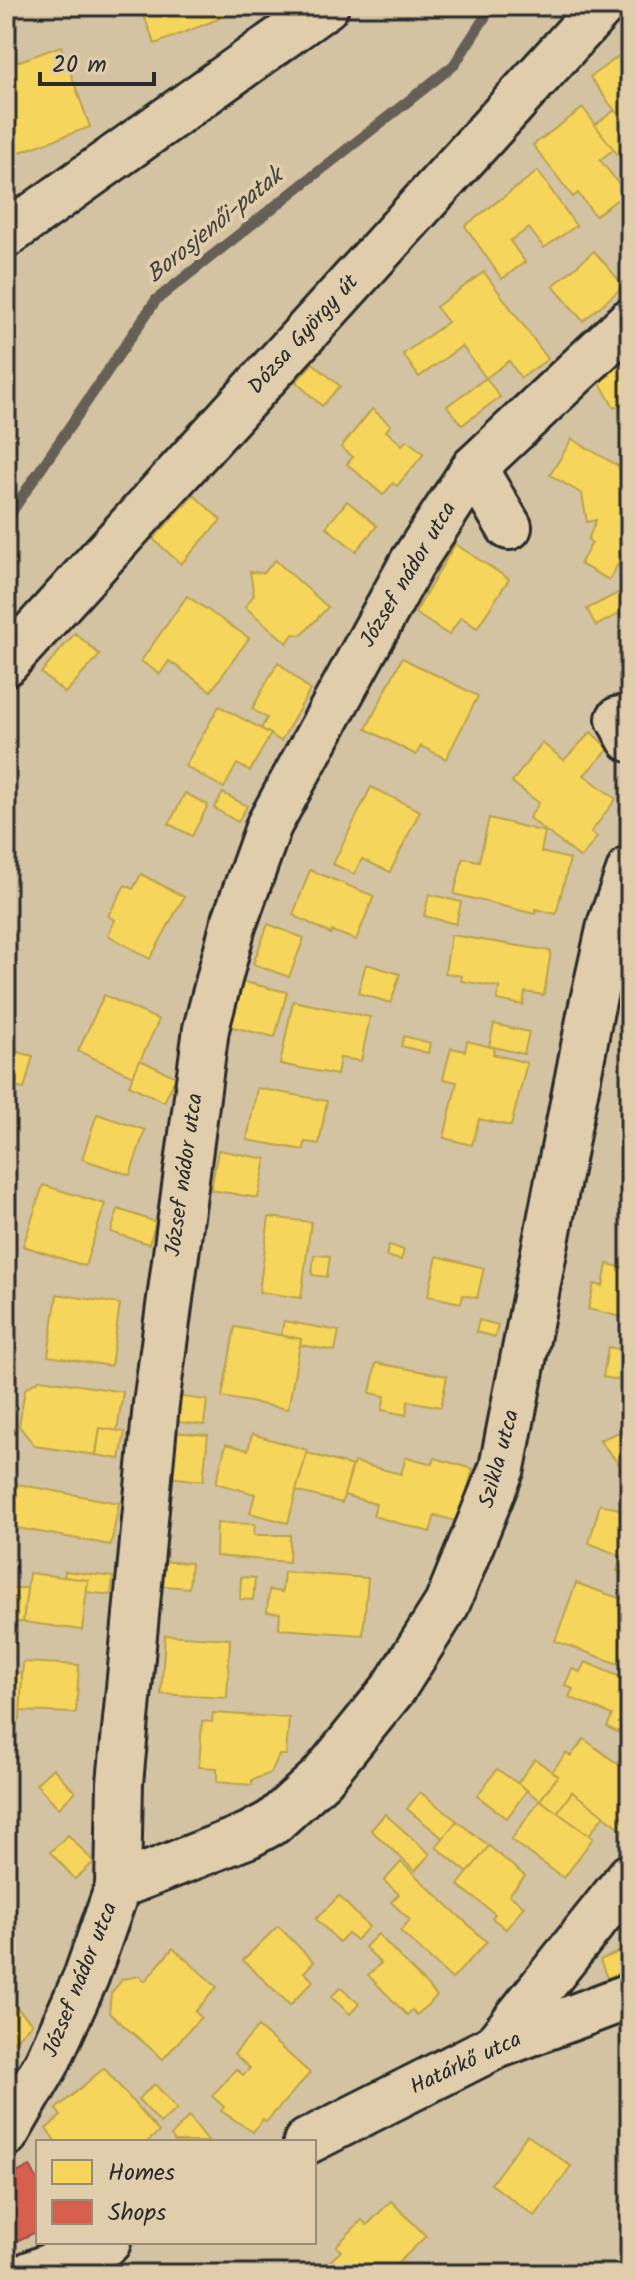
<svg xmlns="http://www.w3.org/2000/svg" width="636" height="2280" viewBox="0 0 636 2280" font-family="Kalam,sans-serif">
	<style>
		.homes { fill: #f6d55c; stroke: #b9a24d; stroke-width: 2 }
		.shops { fill: #d6604d; stroke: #a35043; stroke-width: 2 }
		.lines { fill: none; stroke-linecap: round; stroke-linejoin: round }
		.stream { stroke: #665f55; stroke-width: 11 }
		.minor-casing { stroke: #2b2b2b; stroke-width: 50 }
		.major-casing { stroke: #2b2b2b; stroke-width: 50 }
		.minor { stroke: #dfcdab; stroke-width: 44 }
		.major { stroke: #dfcdab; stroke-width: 44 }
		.labels { text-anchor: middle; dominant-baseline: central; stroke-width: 8; stroke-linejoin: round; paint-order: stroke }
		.street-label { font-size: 22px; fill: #2b2b2b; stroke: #dfcdab }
		.water-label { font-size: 24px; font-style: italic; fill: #44413c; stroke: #dfcdab }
	</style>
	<rect width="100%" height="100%" fill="#d4c3a3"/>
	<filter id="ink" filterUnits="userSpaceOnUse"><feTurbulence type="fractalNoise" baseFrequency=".0125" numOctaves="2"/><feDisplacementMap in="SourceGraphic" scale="16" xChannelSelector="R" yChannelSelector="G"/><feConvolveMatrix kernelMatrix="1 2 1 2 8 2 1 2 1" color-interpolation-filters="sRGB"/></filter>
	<g filter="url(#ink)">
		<!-- homes -->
		<g class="homes">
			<polygon points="140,6 222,6 226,16 155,44"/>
			<polygon points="61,46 90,127 6,157 6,66"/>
			<polygon points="630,48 630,119 624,123 590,77"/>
			<polygon points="583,108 614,149 600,160 626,193 595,216 578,193 573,197 533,145"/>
			<polygon points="615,110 624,123 630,119 629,169 595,125"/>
			<polygon points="538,171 576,226 544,248 529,228 510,241 525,262 502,279 465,226"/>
			<polygon points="594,251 624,286 583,321 553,286"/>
			<polygon points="484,272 548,359 521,378 509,361 486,378 462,346 419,377 403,354 448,322 436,307"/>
			<polygon points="630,352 630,410 625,402 614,408 599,381 610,375 605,366"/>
			<polygon points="313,363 340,386 322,406 296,382"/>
			<polygon points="486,378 500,397 462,425 447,406"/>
			<polygon points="372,409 391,425 386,431 402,445 407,440 424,454 397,486 393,483 383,495 347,464 353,457 341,447"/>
			<polygon points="572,439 618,466 630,487 630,562 621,559 609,580 580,564 592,543 588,540 596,520 587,522 582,494 550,475"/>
			<polygon points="194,495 221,520 181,564 153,539"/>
			<polygon points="347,501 377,526 356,551 326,527"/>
			<polygon points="455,544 509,579 477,628 461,617 449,635 415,613"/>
			<polygon points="275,560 328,607 302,635 293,634 287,643 245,607 254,595 250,572 264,573"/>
			<polygon points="630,587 630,608 596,626 587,609"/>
			<polygon points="187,596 249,638 211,691 169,661 160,674 141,661"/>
			<polygon points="75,633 100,655 65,693 41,673"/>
			<polygon points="402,658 478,696 446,759 421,746 416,755 366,729"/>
			<polygon points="278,662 310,690 281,741 261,729 267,718 252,709"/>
			<polygon points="219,706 271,734 250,771 237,764 224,788 185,766"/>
			<polygon points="591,732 609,749 584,775 616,799 591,832 597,837 581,858 529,818 539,803 512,782 542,743 564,760"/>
			<polygon points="371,787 420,811 390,872 362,859 354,874 333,864"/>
			<polygon points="185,793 208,805 192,836 169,824"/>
			<polygon points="223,793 247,806 238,822 214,808"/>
			<polygon points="489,818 545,832 541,852 570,859 556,914 536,909 535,914 454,894 463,858 479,861"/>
			<polygon points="310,870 374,896 356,940 332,931 331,934 293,915"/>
			<polygon points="141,874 184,897 150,959 108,935 115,920 108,916 125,885 133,889"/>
			<polygon points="429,894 461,902 456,924 424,916"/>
			<polygon points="268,924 304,938 289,977 253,964"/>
			<polygon points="451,935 551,951 544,995 525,992 523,1005 497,1000 499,987 461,981 462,976 445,973"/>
			<polygon points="366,964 400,974 391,1003 358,993"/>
			<polygon points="239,981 287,992 275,1037 228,1026"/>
			<polygon points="104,995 159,1020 133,1076 78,1051"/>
			<polygon points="293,1001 370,1017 361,1061 340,1058 337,1075 280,1064"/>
			<polygon points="494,1024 529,1032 524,1054 489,1046"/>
			<polygon points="404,1036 430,1043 428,1053 401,1046"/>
			<polygon points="467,1041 495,1048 493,1054 527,1063 511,1126 479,1119 472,1145 444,1138 457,1082 443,1079 451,1048 465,1051"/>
			<polygon points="6,1049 33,1056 24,1089 6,1084"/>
			<polygon points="140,1060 176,1077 164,1102 129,1085"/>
			<polygon points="257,1088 327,1101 319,1144 305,1142 304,1150 247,1140"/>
			<polygon points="97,1114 145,1130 130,1175 82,1159"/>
			<polygon points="218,1150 266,1159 258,1198 211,1190"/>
			<polygon points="43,1185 105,1204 85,1266 23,1246"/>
			<polygon points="118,1209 156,1222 149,1244 111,1232"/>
			<polygon points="269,1217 311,1222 301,1298 259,1292"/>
			<polygon points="389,1245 404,1250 401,1260 386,1256"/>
			<polygon points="314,1255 330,1256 327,1277 312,1275"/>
			<polygon points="437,1256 484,1268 477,1298 463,1295 461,1303 428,1296"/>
			<polygon points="607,1264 630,1269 630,1319 588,1309 594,1284 603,1286"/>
			<polygon points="57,1294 120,1304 111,1366 48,1356"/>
			<polygon points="625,1318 630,1319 630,1344 620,1342"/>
			<polygon points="479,1320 498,1325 495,1337 476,1332"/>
			<polygon points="284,1321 339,1331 335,1351 300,1345 301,1339 281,1335"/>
			<polygon points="235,1327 301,1339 288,1409 222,1397"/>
			<polygon points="608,1347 630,1351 630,1382 603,1377"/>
			<polygon points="376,1363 447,1376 441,1407 408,1401 406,1415 382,1410 385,1396 370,1393"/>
			<polygon points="41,1379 123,1392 117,1431 100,1428 96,1455 35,1446 19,1426 25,1389"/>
			<polygon points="174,1396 207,1400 204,1425 170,1421"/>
			<polygon points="100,1428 125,1432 120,1459 96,1455"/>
			<polygon points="630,1428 630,1472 625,1471 599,1440"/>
			<polygon points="172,1432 208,1435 203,1481 167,1477"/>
			<polygon points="252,1434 307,1450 288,1523 250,1513 255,1494 216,1483 226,1444 248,1450"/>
			<polygon points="307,1453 352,1466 342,1503 296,1491"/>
			<polygon points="406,1457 433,1464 435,1458 473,1469 459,1522 435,1515 430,1532 373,1516 376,1504 344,1495 354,1462 401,1474"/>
			<polygon points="6,1482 119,1503 111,1545 6,1526"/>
			<polygon points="600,1504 630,1512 630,1575 617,1571 621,1556 589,1543"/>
			<polygon points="217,1523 255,1524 254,1535 290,1535 289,1562 216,1556"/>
			<polygon points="155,1561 191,1563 189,1588 154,1585"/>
			<polygon points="65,1571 113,1577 111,1595 86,1592 88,1580 64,1577"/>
			<polygon points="284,1572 368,1578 363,1635 279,1629 280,1613 267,1612 269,1590 282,1592"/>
			<polygon points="29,1573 88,1580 82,1630 23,1622"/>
			<polygon points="241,1577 255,1578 253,1600 240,1599"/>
			<polygon points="576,1583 630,1602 630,1668 555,1641"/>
			<polygon points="6,1588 27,1588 23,1622 6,1622"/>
			<polygon points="165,1635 230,1639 227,1698 161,1694"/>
			<polygon points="23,1662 79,1665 76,1713 20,1711"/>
			<polygon points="585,1662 630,1681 630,1738 607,1727 612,1715 569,1697 573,1689 565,1685 572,1669 580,1672"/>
			<polygon points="6,1672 22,1673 20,1720 6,1720"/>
			<polygon points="213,1713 289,1718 286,1755 279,1755 271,1773 252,1780 252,1785 217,1782 217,1768 199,1767 202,1721 212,1722"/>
			<polygon points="584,1739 630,1773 630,1827 626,1832 572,1792 557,1813 540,1800 558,1776 552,1772 566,1753 571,1756"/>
			<polygon points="535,1759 558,1776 540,1800 517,1784"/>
			<polygon points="53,1768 75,1792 59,1808 36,1784"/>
			<polygon points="497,1769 527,1790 507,1818 477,1796"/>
			<polygon points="420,1792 457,1821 443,1838 407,1809"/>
			<polygon points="572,1792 604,1815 589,1835 557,1813"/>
			<polygon points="540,1800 593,1838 564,1878 511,1840"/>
			<polygon points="385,1814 430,1854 415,1871 371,1830"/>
			<polygon points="457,1821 489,1846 468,1873 436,1847"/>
			<polygon points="68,1835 94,1862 75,1879 50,1852"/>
			<polygon points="489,1846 525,1876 509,1895 524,1906 506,1929 492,1918 495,1914 458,1885"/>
			<polygon points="401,1862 487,1942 452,1979 400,1931 410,1920 391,1902 399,1894 384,1881"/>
			<polygon points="339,1896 369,1927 356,1940 348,1933 339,1942 316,1919"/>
			<polygon points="278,1926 314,1962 304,1972 313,1981 290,2005 243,1960"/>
			<polygon points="378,1934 437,1996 417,2015 412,2010 407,2015 368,1975 381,1963 365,1947"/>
			<polygon points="173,1948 217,1987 195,2012 201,2017 163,2059 109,2013 111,1993 123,1979 139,1976 145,1981"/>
			<polygon points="623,1950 630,1969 607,1978 600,1960"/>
			<polygon points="341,1987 359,2004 350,2014 331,1997"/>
			<polygon points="6,1997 32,2023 9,2046 6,2042"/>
			<polygon points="258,2027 310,2073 266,2122 263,2119 253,2132 221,2111 224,2107 212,2096 236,2069 243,2075 250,2068 234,2054"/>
			<polygon points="104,2068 159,2132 147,2142 56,2142 46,2129 61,2116 56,2109"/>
			<polygon points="155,2084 177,2109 160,2123 138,2099"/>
			<polygon points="189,2116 209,2142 175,2142 171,2136"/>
			<polygon points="527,2135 571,2166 535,2216 491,2184"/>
			<polygon points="391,2201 426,2236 387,2274 317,2274 341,2251 336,2246 362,2220 367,2225"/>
		</g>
		<!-- shops -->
		<polygon class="shops" points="30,2166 38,2182 38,2231 6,2246 6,2178"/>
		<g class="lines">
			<!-- stream -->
			<polyline class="stream" points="6,520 156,300 454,65 492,6"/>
			<defs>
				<g id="minor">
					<polyline points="6,235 326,6"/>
					<polyline points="474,468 509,527"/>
					<polyline points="619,719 630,739"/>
					<polyline points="118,1886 249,1835 273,1822 322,1777 394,1688 447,1604 502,1468 591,1010 610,925 630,869"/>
					<polyline points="495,2046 630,1876"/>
					<polyline points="6,2134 47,2063 86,1977 118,1886 120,1783 156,1404 206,1029 233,926 269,825 412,563 474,468 630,321"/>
					<polyline points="306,2142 494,2047 630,1996"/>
					<polyline points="30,2274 108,2242"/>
				</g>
				<polyline id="major" points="6,663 602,6"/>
			</defs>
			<!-- minor casing -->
			<use href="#minor" class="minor-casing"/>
			<!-- major casing -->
			<use href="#major" class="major-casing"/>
			<!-- minor -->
			<use href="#minor" class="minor"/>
			<!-- major -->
			<use href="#major" class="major"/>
		</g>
	</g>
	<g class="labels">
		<!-- street labels -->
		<g class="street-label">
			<text transform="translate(304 335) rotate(-48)">Dózsa György út</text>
			<text transform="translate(409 575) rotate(-59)">József nádor utca</text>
			<text transform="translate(185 1175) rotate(-82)">József nádor utca</text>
			<text transform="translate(500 1459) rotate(-75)">Szikla utca</text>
			<text transform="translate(81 1980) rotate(-68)">József nádor utca</text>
			<text transform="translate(466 2064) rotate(-25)">Határkő utca</text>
		</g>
		<!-- water labels -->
		<g class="water-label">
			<text transform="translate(215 226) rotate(-39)">Borosjenői-patak</text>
		</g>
	</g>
	<!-- margin -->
	<rect width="636" height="2280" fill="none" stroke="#dfcdab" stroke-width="32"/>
	<rect x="16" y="16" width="604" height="2248" fill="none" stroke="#2b2b2b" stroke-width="3" filter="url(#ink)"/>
	<!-- legend -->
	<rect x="36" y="2140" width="280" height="104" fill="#dfcdab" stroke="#978c78" stroke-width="2"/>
	<rect x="52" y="2160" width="40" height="24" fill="#f6d55c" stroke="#978c78" stroke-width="2"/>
	<text x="108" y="2180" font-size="24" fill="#2b2b2b">Homes</text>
	<rect x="52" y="2200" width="40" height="24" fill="#d6604d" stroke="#978c78" stroke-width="2"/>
	<text x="108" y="2220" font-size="24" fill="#2b2b2b">Shops</text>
	<!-- scale -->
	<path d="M40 72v12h114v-12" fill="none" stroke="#2b2b2b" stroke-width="4"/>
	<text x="52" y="72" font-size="24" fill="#2b2b2b" stroke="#dfcdab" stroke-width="6" paint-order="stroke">20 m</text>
</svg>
